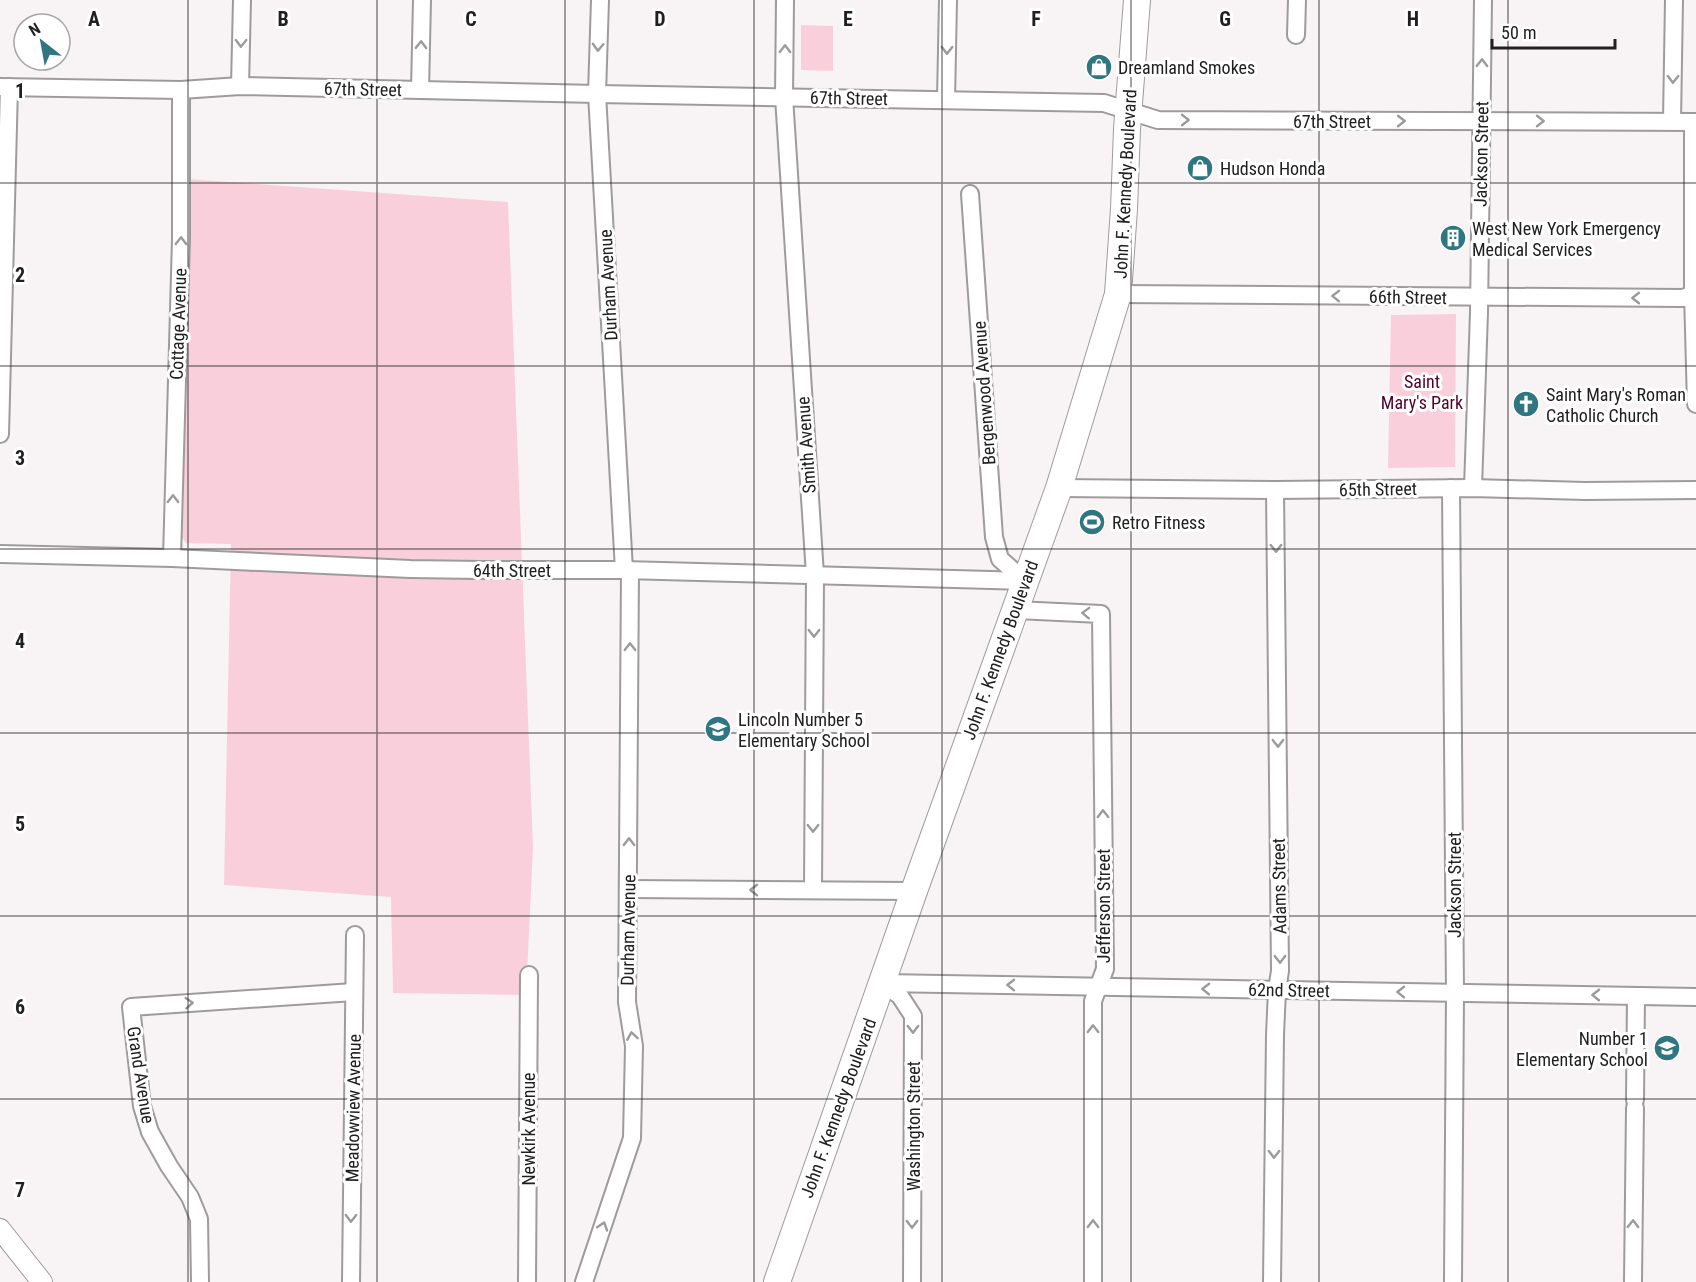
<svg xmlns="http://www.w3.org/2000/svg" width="1696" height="1282" viewBox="0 0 1696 1282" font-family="'Roboto Condensed',sans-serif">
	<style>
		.green { fill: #facfdc }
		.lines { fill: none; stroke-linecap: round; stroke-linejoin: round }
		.minor-casing { stroke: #9f9b9c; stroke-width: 20 }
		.tertiary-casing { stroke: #9f9b9c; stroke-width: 22 }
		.primary-casing { stroke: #9f9b9c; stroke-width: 28 }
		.minor { stroke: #fff; stroke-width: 16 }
		.tertiary { stroke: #fff; stroke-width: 20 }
		.primary { stroke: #fff; stroke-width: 26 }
		.oneway { stroke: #9b9b9b }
		.grid { fill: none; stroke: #212020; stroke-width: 1.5; stroke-opacity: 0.55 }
		.labels { text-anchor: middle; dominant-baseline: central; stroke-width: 6; stroke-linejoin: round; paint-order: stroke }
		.poi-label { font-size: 18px; fill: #212020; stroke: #fff; text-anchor: start }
		.street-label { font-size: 18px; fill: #212020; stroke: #fff }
		.park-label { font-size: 18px; fill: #53012b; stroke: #fff }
		.grid-label { font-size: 20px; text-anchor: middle; font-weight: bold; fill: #212020; stroke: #fff; stroke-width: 6; stroke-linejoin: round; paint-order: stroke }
	</style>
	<rect width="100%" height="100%" fill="#f8f4f5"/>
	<!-- green -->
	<g class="green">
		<polygon points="801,25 833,26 833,71 801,70"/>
		<polygon points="188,179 508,202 533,848 526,995 393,993 391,897 224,885 231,544 186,543 180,535"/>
		<polygon points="1456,314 1455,467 1388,468 1391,315"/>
	</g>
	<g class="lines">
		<defs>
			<g id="minor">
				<polyline points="600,0 597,94 624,570"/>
				<polyline points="785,0 784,97 815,575 813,890"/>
				<polyline points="1296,35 1297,0"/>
				<polyline points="240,86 242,0"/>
				<polyline points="0,87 181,90 240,86 597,94 1104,103 1158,120 1696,122"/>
				<polyline points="420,90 422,0"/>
				<polyline points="946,100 948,0"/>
				<polyline points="1672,121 1674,0"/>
				<polyline points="1693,122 1693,293 1696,404"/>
				<polyline points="970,194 994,537 1000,559 1025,581"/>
				<polyline points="1118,294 1683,298 1696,293"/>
				<polyline points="0,434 9,87"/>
				<polyline points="1059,488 1275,490 1473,488 1585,491 1696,490"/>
				<polyline points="1451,488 1455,993 1453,1282"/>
				<polyline points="1473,488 1479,312 1483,0"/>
				<polyline points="0,554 172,558 410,569 480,570 624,570 1025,581"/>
				<polyline points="172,558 181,239 181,90"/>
				<polyline points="1015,610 1101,614 1105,969 1093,1001 1093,1282"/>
				<polyline points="629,889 914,891"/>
				<polyline points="882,983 1696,997"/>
				<polyline points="882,983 900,996 913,1016 912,1282"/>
				<polyline points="1635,1100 1636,996"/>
				<polyline points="200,1282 199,1219 190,1197 169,1166 150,1132 142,1106 131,1007 354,992"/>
				<polyline points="351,1282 355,935"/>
				<polyline points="527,1282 529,975"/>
				<polyline points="584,1282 632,1138 634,1046 627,1002 630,570"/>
				<polyline points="1272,1282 1275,1035 1277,990 1280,971 1275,490"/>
				<polyline points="1633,1282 1635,1108"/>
			</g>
			<polyline id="tertiary" points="0,1229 42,1282"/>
			<polyline id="primary" points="777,1282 914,891 1059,488 1118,294 1124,209 1127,129 1137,0"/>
		</defs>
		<!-- minor casing -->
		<use href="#minor" class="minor-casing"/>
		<!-- tertiary casing -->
		<use href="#tertiary" class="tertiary-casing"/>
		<!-- primary casing -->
		<use href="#primary" class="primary-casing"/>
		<!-- minor -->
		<use href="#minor" class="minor"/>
		<!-- tertiary -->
		<use href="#tertiary" class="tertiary"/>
		<!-- primary -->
		<use href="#primary" class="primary"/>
	</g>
	<!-- one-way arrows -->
	<defs><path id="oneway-chevron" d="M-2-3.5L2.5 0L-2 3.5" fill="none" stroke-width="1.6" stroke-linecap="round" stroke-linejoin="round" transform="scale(1.5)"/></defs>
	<g class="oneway">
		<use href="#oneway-chevron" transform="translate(241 43) rotate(91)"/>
		<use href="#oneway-chevron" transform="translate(421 45) rotate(-89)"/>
		<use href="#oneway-chevron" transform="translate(598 47) rotate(92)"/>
		<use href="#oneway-chevron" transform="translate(785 49) rotate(-89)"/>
		<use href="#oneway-chevron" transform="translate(947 50) rotate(91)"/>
		<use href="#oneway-chevron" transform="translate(1482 63) rotate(-89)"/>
		<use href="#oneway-chevron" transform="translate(1673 79) rotate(91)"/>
		<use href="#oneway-chevron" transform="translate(1185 120)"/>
		<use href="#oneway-chevron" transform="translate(1401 121)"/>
		<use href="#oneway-chevron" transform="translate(1540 121)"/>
		<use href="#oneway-chevron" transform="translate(181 241) rotate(-89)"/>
		<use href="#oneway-chevron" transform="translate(1336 296) rotate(-179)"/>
		<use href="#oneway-chevron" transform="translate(1636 298) rotate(-180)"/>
		<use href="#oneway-chevron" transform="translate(173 499) rotate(-89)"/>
		<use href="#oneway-chevron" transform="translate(1276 548) rotate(89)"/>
		<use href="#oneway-chevron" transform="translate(1086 613) rotate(-178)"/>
		<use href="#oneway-chevron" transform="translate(814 633) rotate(90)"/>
		<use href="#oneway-chevron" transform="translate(630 647) rotate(-90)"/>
		<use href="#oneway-chevron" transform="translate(1278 743) rotate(89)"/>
		<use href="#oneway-chevron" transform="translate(1103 814) rotate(-91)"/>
		<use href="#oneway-chevron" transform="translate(813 828) rotate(90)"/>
		<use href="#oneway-chevron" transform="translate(629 842) rotate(-90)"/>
		<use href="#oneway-chevron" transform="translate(754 890) rotate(-180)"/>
		<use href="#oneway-chevron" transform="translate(1280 959) rotate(89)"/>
		<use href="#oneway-chevron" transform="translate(1011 985) rotate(-179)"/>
		<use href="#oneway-chevron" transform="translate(1206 989) rotate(-179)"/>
		<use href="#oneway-chevron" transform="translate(1401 992) rotate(-179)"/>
		<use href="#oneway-chevron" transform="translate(1596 995) rotate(-179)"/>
		<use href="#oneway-chevron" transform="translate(189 1003) rotate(-4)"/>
		<use href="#oneway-chevron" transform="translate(913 1029) rotate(90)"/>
		<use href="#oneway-chevron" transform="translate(1093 1029) rotate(-90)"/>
		<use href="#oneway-chevron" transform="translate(632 1036) rotate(-99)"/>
		<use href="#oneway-chevron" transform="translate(1274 1154) rotate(91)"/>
		<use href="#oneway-chevron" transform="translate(351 1218) rotate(91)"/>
		<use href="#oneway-chevron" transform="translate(912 1224) rotate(90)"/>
		<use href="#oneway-chevron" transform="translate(1093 1224) rotate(-90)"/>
		<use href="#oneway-chevron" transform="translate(1633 1224) rotate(-89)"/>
		<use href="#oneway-chevron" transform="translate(603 1226) rotate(-72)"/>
	</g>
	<!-- grid -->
	<path class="grid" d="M188,0V1282M377,0V1282M565,0V1282M754,0V1282M942,0V1282M1131,0V1282M1319,0V1282M1508,0V1282M0,183H1696M0,366H1696M0,549H1696M0,733H1696M0,916H1696M0,1099H1696"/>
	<!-- icons -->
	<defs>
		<symbol id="shop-disc" viewBox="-11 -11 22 22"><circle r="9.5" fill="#2f7681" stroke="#fff"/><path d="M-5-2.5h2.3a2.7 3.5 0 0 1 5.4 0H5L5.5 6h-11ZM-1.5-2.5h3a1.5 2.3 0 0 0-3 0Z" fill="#fff"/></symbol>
		<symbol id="building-disc" viewBox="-11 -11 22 22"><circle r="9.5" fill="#2f7681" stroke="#fff"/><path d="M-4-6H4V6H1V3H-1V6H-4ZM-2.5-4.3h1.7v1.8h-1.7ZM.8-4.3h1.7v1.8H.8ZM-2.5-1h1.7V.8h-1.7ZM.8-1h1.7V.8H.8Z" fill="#fff"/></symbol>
		<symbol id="church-disc" viewBox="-11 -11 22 22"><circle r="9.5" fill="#2f7681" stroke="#fff"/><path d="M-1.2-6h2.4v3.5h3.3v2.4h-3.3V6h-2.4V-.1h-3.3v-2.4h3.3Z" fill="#fff"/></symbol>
		<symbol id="stadium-disc" viewBox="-11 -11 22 22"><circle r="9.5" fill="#2f7681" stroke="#fff"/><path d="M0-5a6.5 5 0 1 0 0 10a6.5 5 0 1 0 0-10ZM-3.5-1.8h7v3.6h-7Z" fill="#fff"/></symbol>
		<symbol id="school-disc" viewBox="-11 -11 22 22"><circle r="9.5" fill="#2f7681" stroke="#fff"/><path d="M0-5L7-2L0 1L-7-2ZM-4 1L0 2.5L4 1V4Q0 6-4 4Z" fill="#fff"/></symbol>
	</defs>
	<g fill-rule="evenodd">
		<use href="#shop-disc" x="1084" y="52" width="30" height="30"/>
		<use href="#shop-disc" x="1185" y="153" width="30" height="30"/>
		<use href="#building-disc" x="1438" y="223" width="30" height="30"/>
		<use href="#church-disc" x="1511" y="389" width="30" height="30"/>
		<use href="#stadium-disc" x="1077" y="507" width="30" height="30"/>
		<use href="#school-disc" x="703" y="714" width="30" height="30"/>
		<use href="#school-disc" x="1652" y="1033" width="30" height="30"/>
	</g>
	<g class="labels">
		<!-- poi labels -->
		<g class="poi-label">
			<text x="1118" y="67">Dreamland Smokes</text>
			<text x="1220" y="168">Hudson Honda</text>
			<text x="1472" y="228">West New York Emergency<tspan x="1472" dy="21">Medical Services</tspan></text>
			<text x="1546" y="394">Saint Mary's Roman<tspan x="1546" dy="21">Catholic Church</tspan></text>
			<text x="1112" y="522">Retro Fitness</text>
			<text x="738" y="719">Lincoln Number 5<tspan x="738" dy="21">Elementary School</tspan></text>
			<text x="1648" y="1038" text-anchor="end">Number 1<tspan x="1648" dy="21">Elementary School</tspan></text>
		</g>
		<!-- street labels -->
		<g class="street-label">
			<text transform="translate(363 89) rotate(1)">67th Street</text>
			<text transform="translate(849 98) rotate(1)">67th Street</text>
			<text x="1332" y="121">67th Street</text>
			<text transform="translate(1481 154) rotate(-89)">Jackson Street</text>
			<text transform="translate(1125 184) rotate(-87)">John F. Kennedy Boulevard</text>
			<text transform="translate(608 285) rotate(-93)">Durham Avenue</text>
			<text transform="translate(1408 297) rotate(1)">66th Street</text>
			<text transform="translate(178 324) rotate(-88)">Cottage Avenue</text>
			<text transform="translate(984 393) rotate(-94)">Bergenwood Avenue</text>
			<text transform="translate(806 445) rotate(-94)">Smith Avenue</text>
			<text transform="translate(1378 489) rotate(-1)">65th Street</text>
			<text x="512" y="570">64th Street</text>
			<text transform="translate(1000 650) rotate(-70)">John F. Kennedy Boulevard</text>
			<text transform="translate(1454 885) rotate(-90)">Jackson Street</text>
			<text transform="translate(1279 886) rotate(-91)">Adams Street</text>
			<text transform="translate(1103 906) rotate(-90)">Jefferson Street</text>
			<text transform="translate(628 930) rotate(-89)">Durham Avenue</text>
			<text transform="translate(1289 990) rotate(1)">62nd Street</text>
			<text transform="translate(141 1075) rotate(81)">Grand Avenue</text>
			<text transform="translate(353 1108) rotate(-89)">Meadowview Avenue</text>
			<text transform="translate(838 1108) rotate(-70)">John F. Kennedy Boulevard</text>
			<text transform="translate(913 1126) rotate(-90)">Washington Street</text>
			<text transform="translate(528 1129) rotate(-90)">Newkirk Avenue</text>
		</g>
		<!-- park labels -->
		<g class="park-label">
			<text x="1422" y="381">Saint<tspan x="1422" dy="21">Mary's Park</tspan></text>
		</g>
	</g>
	<g class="grid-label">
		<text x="94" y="26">A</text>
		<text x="283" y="26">B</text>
		<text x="471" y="26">C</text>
		<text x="660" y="26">D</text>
		<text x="848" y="26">E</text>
		<text x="1036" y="26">F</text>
		<text x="1225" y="26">G</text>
		<text x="1413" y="26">H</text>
		<text x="20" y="98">1</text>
		<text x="20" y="282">2</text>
		<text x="20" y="465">3</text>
		<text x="20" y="648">4</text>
		<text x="20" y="831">5</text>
		<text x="20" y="1014">6</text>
		<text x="20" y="1197">7</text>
	</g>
	<!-- north arrow -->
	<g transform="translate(42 42) rotate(329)"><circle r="28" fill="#ffffff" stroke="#a6a6a6" stroke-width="1.5"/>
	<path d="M0-4.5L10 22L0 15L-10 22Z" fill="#2f7681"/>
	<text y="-9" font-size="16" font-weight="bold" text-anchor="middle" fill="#212020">N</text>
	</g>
	<!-- scale -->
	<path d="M1492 39v9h123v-9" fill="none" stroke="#212020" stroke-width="3"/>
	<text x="1501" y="39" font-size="18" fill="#212020" stroke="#ffffff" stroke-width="4.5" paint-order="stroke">50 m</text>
</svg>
